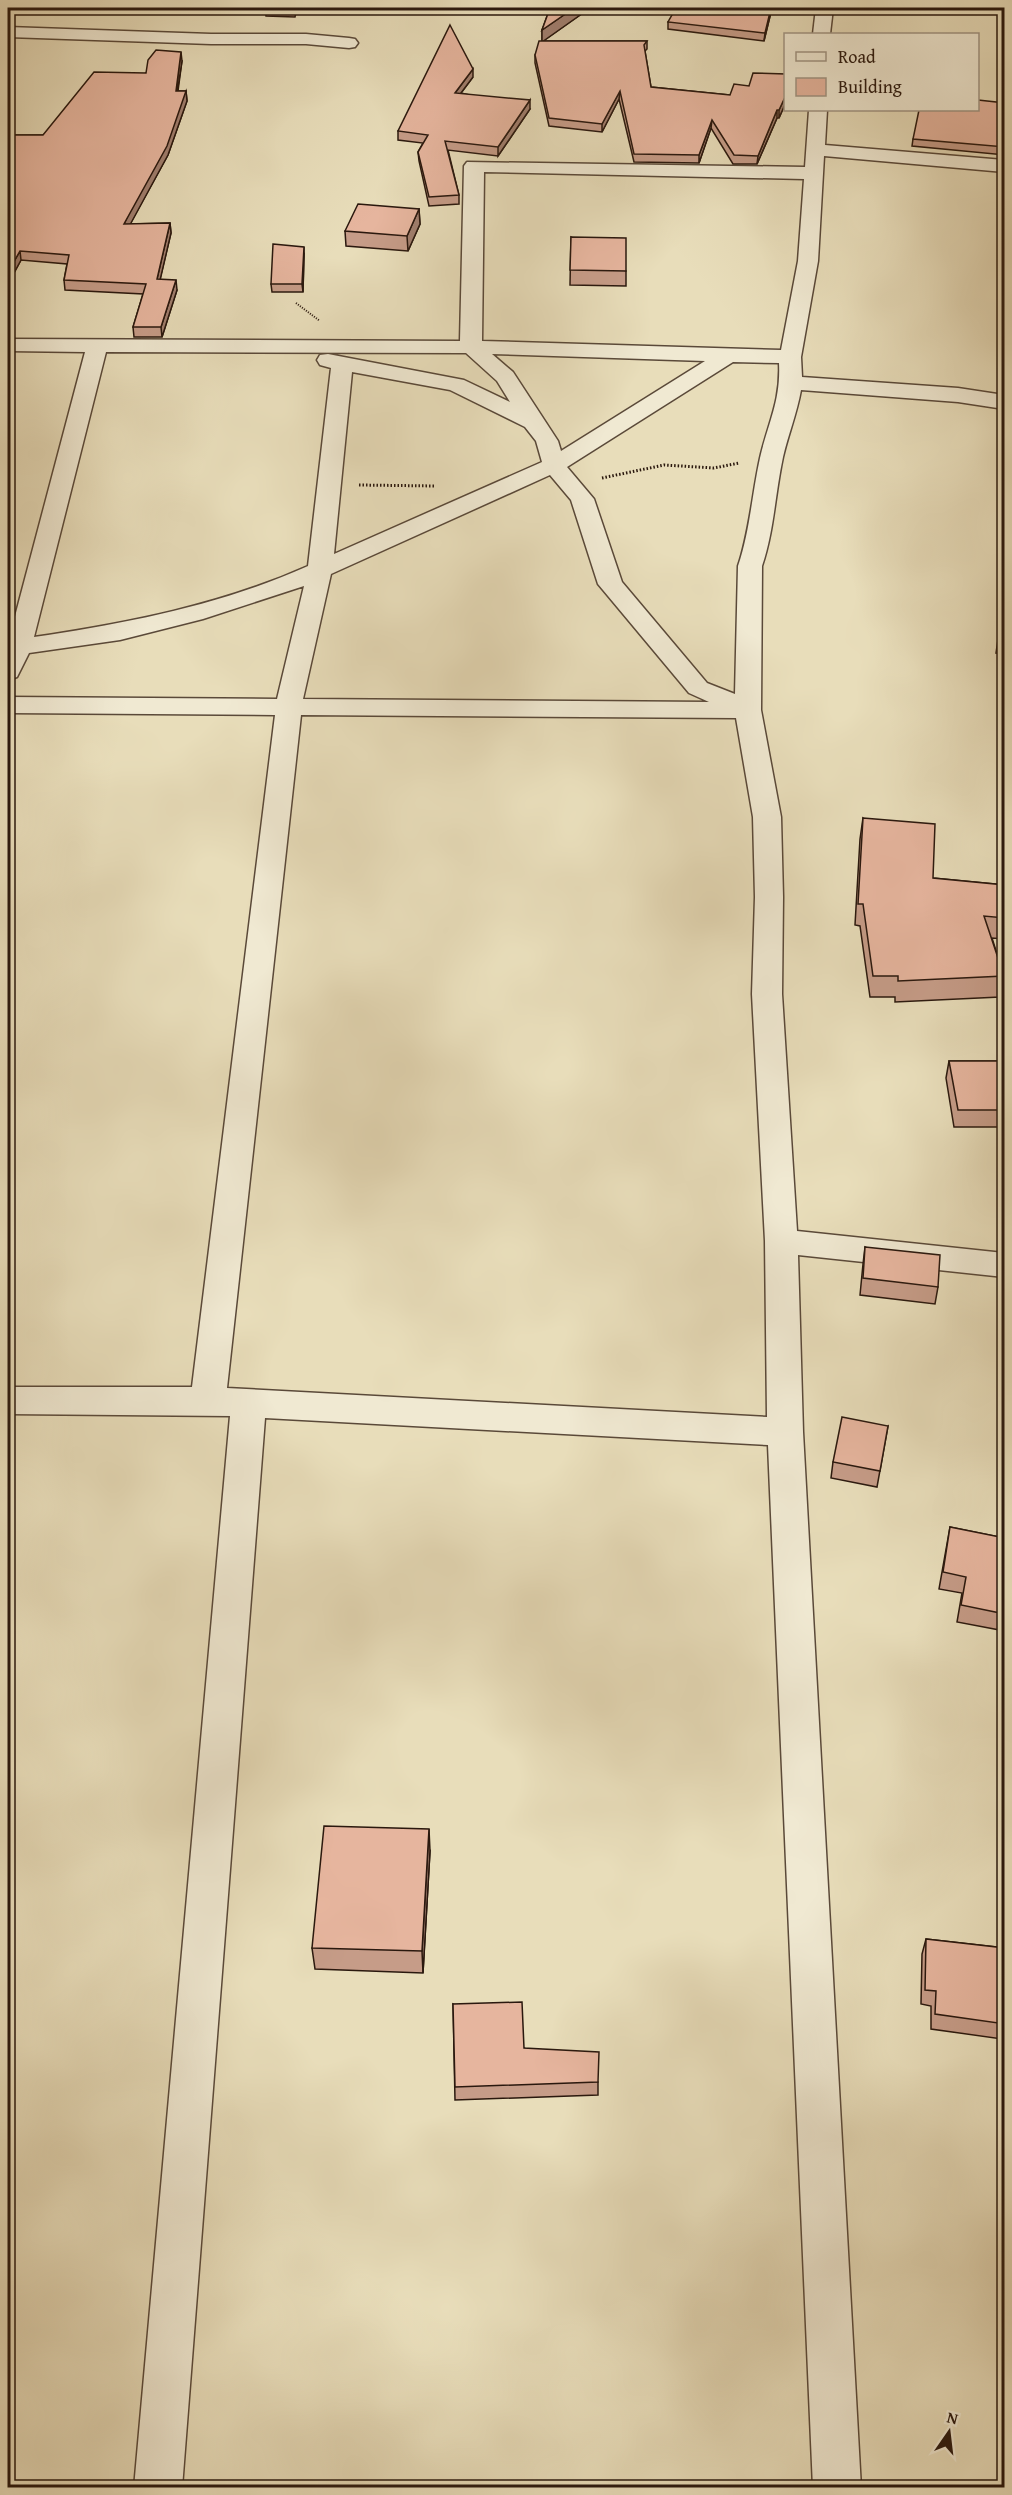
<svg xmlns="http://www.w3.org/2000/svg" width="1012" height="2495" viewBox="0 0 1012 2495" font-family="'Gentium Book Plus',serif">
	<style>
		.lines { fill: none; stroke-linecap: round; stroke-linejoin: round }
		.minor-casing { stroke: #5a4939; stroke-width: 3 }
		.path-far1 { stroke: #2a180e; stroke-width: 2; stroke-dasharray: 1 1.5; stroke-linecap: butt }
		.path { stroke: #2a180e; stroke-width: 3; stroke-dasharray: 1.5 2; stroke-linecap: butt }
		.minor { fill: #f0e9d2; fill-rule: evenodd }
		.wall { fill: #c69c88; stroke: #2a180e; stroke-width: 1.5 }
		.shaded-wall { fill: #a17f6f; stroke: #2a180e; stroke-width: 1.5 }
		.building { fill: #e6b59e; stroke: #2a180e; stroke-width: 1.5 }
	</style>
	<rect width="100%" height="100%" fill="#e8ddba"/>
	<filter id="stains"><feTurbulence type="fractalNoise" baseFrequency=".00333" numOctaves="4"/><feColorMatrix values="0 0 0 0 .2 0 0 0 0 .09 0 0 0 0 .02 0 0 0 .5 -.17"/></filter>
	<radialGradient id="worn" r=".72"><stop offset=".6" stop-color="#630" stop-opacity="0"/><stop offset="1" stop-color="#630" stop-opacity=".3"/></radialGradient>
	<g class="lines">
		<defs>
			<g id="minor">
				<polygon points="816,8 833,8 830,34 813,34"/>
				<polygon points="8,27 211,34 306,34 349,38 355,39 358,43 355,47 349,48 306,44 211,44 8,37"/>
				<path d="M809,110H827L825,145L1004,160V172L824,156L818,261L801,357L802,377L958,388L1004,395V409L958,402L801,390C797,413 788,435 783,457C775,494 774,531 762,566L761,710L781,817L783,897L782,994L797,1231L1004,1253V1277L798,1255L803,1432L861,2488H813L768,1445L265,1418L182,2488H134L230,1416L8,1414V1387H192L275,715L8,713V697L277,699L304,586L203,619L120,640L29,653L17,677L8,680V643L85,352L8,351V339L460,341L464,166L467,162L805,167ZM484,172L804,179L798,261L781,350L482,341ZM106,352L466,353L497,381L510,402L464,380L328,354L320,355L317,360L320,365L331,368L308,566C221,605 128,623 34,637ZM492,354L705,361L561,451L558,441L513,372ZM733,362L779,363C781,401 768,423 760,458C752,494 750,531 738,566L735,694L707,683L622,582L594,499L567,467ZM352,372L450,390L525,427L536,441L542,462L334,554ZM550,475L571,500L598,584L689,693L709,702L303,699L331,574ZM301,715L736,718L753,817L755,897L752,994L765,1241L767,1417L227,1388Z"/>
			</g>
		</defs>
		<!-- minor casing -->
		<use href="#minor" class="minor-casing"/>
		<!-- path-far1 -->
		<polyline class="path-far1" points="296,303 320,321"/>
		<!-- path -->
		<g class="path">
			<polyline points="602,478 664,465 714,468 739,463"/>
			<polyline points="359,485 436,486"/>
		</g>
		<!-- minor -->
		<use href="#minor" class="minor"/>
	</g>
	<!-- wall -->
	<g class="wall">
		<polygon points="265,8 297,8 295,17 266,16"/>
		<polygon points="550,8 590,8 543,41 647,41 647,49 645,51 651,87 730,95 749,86 786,74 786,102 779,118 777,118 757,164 733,164 711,128 699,163 634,162 619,99 602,132 549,126 535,63 535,55 542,41 542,30"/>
		<polygon points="772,8 764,41 668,29 668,22"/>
		<polygon points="1005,29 1005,59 998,58 999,49"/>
		<polygon points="182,61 178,91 186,91 187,101 168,155 130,224 170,223 171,233 160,279 177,290 162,337 134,337 133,327 143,294 65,290 64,280 67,264 21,260 8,284 8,135 43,135 146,73"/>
		<polygon points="473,77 461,93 530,109 498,156 448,150 459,195 459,204 429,206 419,161 418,152 423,143 398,140 398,131"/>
		<polygon points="1005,103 1005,155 912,146 913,139"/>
		<polygon points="419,209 420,224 408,251 346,246 345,231"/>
		<polygon points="571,237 626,271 626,286 570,285"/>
		<polygon points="304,254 303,292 272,292 271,284"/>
		<polygon points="1003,605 1005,605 1005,654 996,653"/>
		<polygon points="863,818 933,878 1005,885 1005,939 992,938 1004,976 1000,997 895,1002 895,997 870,997 860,926 855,925 860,839"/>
		<polygon points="949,1061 1005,1061 1005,1127 954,1127 946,1078"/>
		<polygon points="865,1247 938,1287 935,1304 860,1295 863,1264"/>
		<polygon points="888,1426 877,1487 831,1478 833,1462"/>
		<polygon points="950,1527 1005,1538 1005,1631 957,1622 962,1593 939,1589"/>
		<polygon points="430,1851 423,1973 315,1969 312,1948"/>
		<polygon points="926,1939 1005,1948 1005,2033 1002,2039 931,2029 931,2006 921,2004 922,1954"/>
		<polygon points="453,2004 524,2048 598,2082 598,2095 455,2100"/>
	</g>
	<!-- shaded-wall -->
	<g class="shaded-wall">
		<polygon points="574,8 590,8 542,42 542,30"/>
		<polygon points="771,8 772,8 764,41 765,33"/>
		<polygon points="181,52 182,61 176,100 176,91"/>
		<polygon points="473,69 473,77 455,101 455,93"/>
		<polygon points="186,91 187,101 168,155 125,234 124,224"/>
		<polygon points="620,91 619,99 602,132 602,124"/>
		<polygon points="786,95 786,102 779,118 779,110"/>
		<polygon points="530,100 530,109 498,156 498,147"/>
		<polygon points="777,110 777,118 757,164 758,156"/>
		<polygon points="712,120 711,128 699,163 699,155"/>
		<polygon points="419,209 420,224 408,251 407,236"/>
		<polygon points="170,223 171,233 158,289 157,279"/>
		<polygon points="304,247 304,254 303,292 302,284"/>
		<polygon points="20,251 21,260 8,284 8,272"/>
		<polygon points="176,280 177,290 162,337 161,327"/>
		<polygon points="429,1829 430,1851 423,1973 422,1951"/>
	</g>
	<!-- building -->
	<g class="building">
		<polygon points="265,8 295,8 294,10 265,9"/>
		<polygon points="550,8 574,8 542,30"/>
		<polygon points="676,8 771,8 765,33 668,22"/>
		<polygon points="450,25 473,69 455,93 530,100 498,147 445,141 459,195 429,197 418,152 428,135 398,131"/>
		<polygon points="1005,29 1005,49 999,49"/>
		<polygon points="539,41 647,41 644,45 651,87 730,95 734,84 749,86 753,73 786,74 786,95 779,110 777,110 758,156 734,155 712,120 699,155 634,154 620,91 602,124 549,118 535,55"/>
		<polygon points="156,50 181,52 176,91 186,91 167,146 124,224 170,223 157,279 176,280 161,327 133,327 146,284 64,280 69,255 20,251 8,272 8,135 43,135 94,72 146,73 148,60"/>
		<polygon points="978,100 1005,103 1005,147 913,139 919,110 978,110"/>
		<polygon points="358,204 419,209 407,236 345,231"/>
		<polygon points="571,237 626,238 626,271 570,270"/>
		<polygon points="273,244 304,247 302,284 271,284"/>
		<polygon points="1003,605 1005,605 1005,637 999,637"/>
		<polygon points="863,818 935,824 933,878 1005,885 1005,918 984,916 1004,976 898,981 898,976 873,976 863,904 858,904"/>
		<polygon points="949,1061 1005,1061 1005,1110 958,1110"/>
		<polygon points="865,1247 940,1255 938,1287 863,1278"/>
		<polygon points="842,1417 888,1426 880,1471 833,1462"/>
		<polygon points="950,1527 1005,1538 1005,1614 961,1605 966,1577 943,1572"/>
		<polygon points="324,1826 429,1829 422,1951 312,1948"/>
		<polygon points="926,1939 1005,1948 1005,2024 935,2014 936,1991 925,1990"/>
		<polygon points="522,2002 524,2048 599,2052 598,2082 455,2087 453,2004"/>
	</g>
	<!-- margin -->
	<rect width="1012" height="2495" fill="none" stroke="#e8ddba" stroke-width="30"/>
	<rect x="9" y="9" width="994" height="2477" fill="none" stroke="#2a180e" stroke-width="3"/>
	<rect x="15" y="15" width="982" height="2465" fill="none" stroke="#2a180e" stroke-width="1.5"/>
	<!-- legend -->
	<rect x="784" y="33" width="195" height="78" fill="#f0e9d2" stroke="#a19584" stroke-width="1.5"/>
	<rect x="796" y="52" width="30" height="9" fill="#f0e9d2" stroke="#a19584" stroke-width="1.5"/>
	<text x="838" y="63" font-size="18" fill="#2a180e">Road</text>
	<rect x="796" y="78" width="30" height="18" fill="#e6b59e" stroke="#a19584" stroke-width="1.5"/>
	<text x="838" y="93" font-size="18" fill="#2a180e">Building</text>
	<!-- north arrow -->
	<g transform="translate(949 2432) rotate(14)" stroke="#f0e9d2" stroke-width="4.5" paint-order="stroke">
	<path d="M0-4.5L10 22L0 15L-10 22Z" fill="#2a180e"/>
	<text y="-9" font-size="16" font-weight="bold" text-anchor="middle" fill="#2a180e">N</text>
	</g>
	<rect width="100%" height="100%" filter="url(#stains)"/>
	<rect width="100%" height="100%" fill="url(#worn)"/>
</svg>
